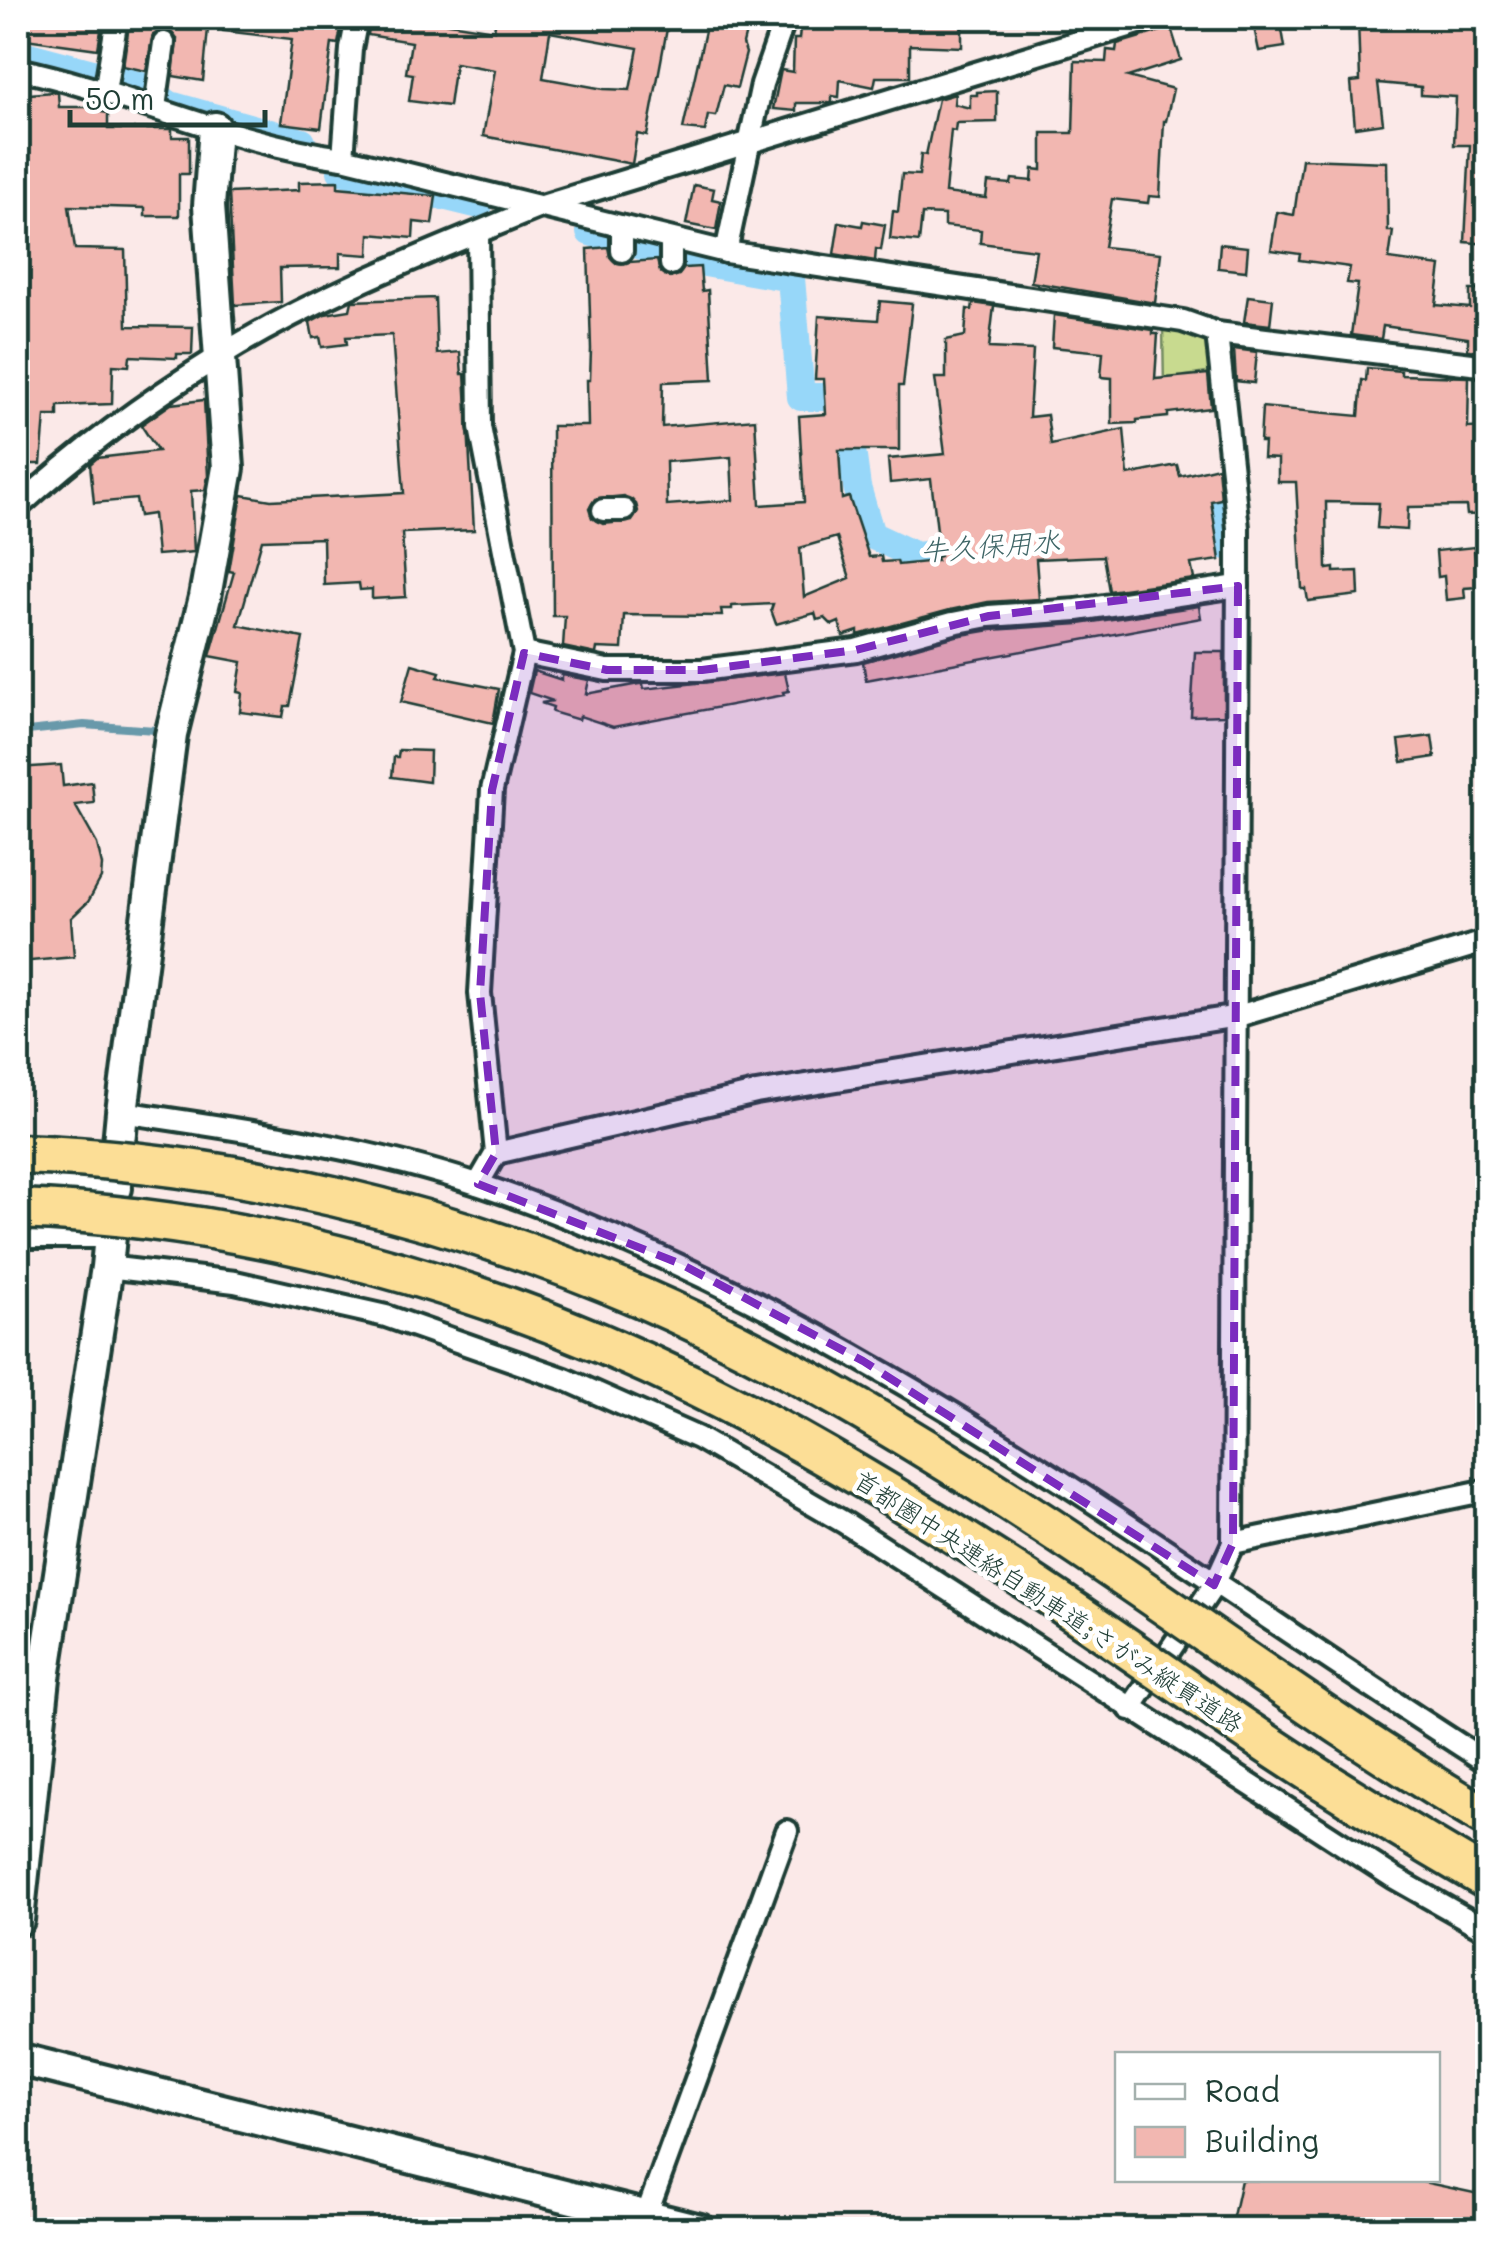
<svg xmlns="http://www.w3.org/2000/svg" width="1505" height="2247" viewBox="0 0 1505 2247" font-family="Mali,'Klee One',sans-serif">
	<style>
		.green { fill: #c8da8f; stroke: #748c62; stroke-width: 2.5 }
		.lines { fill: none; stroke-linecap: round; stroke-linejoin: round }
		.stream { stroke: #6799aa; stroke-width: 8 }
		.canal { stroke: #97d7f9; stroke-width: 28 }
		.building { fill: #f2b7b1; stroke: #1f3d34; stroke-width: 2.5; fill-rule: evenodd }
		.street-casing { stroke: #1f3d34; stroke-width: 28 }
		.secondary-casing { stroke: #1f3d34; stroke-width: 38 }
		.street { stroke: #fff; stroke-width: 20 }
		.secondary { stroke: #fff; stroke-width: 30 }
		.highway-bridge-casing { stroke: #1f3d34; stroke-width: 45; stroke-linecap: butt }
		.highway-bridge { stroke: #fcde96; stroke-width: 38 }
		.marked { fill: #7b2cbf; fill-opacity: 0.2; stroke: #7b2cbf; stroke-width: 8; stroke-dasharray: 20 12; stroke-linejoin: round }
		.labels { text-anchor: middle; dominant-baseline: central; stroke-width: 9; stroke-linejoin: round; paint-order: stroke }
		.street-label { font-size: 25px; fill: #1f3d34; stroke: #fff }
		.water-label { font-size: 28px; font-style: italic; fill: #3d6465; stroke: #fff }
	</style>
	<rect width="100%" height="100%" fill="#fbe9e8"/>
	<filter id="ink" filterUnits="userSpaceOnUse"><feTurbulence type="fractalNoise" baseFrequency=".01" numOctaves="2"/><feDisplacementMap in="SourceGraphic" scale="20" xChannelSelector="R" yChannelSelector="G"/><feConvolveMatrix kernelMatrix="1 2 1 2 8 2 1 2 1" color-interpolation-filters="sRGB"/></filter>
	<g filter="url(#ink)">
		<!-- green -->
		<polygon class="green" points="1163,326 1185,328 1212,345 1214,372 1185,376 1187,390 1164,389"/>
		<g class="lines">
			<!-- stream -->
			<polyline class="stream" points="18,732 84,725 155,730"/>
			<!-- canal -->
			<g class="canal">
				<polyline points="18,53 145,87 170,105 302,142"/>
				<polyline points="341,171 479,205"/>
				<polyline points="590,232 705,263 791,278 801,397 845,397 857,487 871,535 916,556 975,550"/>
				<polyline points="1175,519 1216,509 1226,515 1227,546"/>
			</g>
		</g>
		<!-- building -->
		<g class="building">
			<polygon points="18,18 103,18 98,49 18,38"/>
			<polygon points="130,18 209,18 203,81 173,76 177,39 167,30 153,35 146,71 123,66"/>
			<polygon points="224,18 343,18 338,44 332,43 321,128 281,123 292,39 223,31"/>
			<path d="M370,18H418L494,30L496,18H612L637,22L638,18H669L647,136L637,134L632,164L483,136L495,70L455,63L449,106L409,101L413,74L406,73L411,42L368,35ZM550,32L638,48L630,90L604,89L543,78Z"/>
			<polygon points="801,18 962,18 962,47 910,45 910,77 876,77 874,87 840,80 839,97 832,96 832,103 796,103 796,111 773,109 781,70 793,72 794,39 799,39"/>
			<polygon points="1252,18 1280,18 1285,47 1259,51"/>
			<polygon points="1358,18 1488,18 1488,244 1465,242 1470,145 1454,145 1456,97 1421,95 1421,87 1378,83 1383,123 1355,127 1351,82 1360,81"/>
			<polygon points="707,22 747,28 743,44 746,53 737,88 724,85 716,116 708,115 705,131 683,129"/>
			<polygon points="1171,28 1181,60 1128,77 1173,89 1166,121 1164,121 1160,197 1149,196 1148,203 1112,199 1104,247 1161,253 1155,303 1031,282 1036,250 980,243 981,230 944,226 944,215 922,214 919,242 890,239 893,211 898,212 902,174 919,175 921,154 926,155 938,99 955,94 954,104 970,108 970,95 977,95 977,92 997,91 997,122 956,123 955,131 951,130 945,193 986,198 988,182 1011,184 1012,179 1032,181 1033,169 1042,170 1042,133 1073,133 1075,61 1106,62 1107,50 1116,51 1117,44"/>
			<polygon points="53,92 58,93 59,107 101,107 101,112 108,113 108,129 172,129 172,137 189,137 189,174 179,174 179,216 145,216 145,208 69,206 75,249 125,250 127,326 193,327 192,354 177,354 177,358 130,356 129,366 113,365 112,404 58,406 58,416 45,416 41,464 18,464 24,328 18,329 18,95"/>
			<polygon points="1302,159 1387,162 1388,231 1393,231 1389,259 1441,266 1436,305 1470,308 1470,290 1488,290 1488,352 1468,350 1468,338 1383,326 1381,339 1351,335 1358,284 1347,283 1350,267 1299,260 1300,254 1271,250 1277,212 1294,215"/>
			<polygon points="338,181 338,187 436,196 432,224 414,222 413,238 370,234 369,255 340,253 340,267 280,268 281,302 235,305 229,193 299,190 299,182"/>
			<polygon points="694,185 714,189 712,199 721,201 716,230 686,224"/>
			<polygon points="863,221 885,225 881,250 876,249 875,261 834,254 839,222 862,226"/>
			<polygon points="1220,244 1248,247 1246,271 1218,268"/>
			<path d="M608,247L610,257L616,263L657,260L660,272L670,278L679,275L684,268L700,267L702,291L708,290L713,380L663,382L662,427L755,419L760,505L804,502L799,416L826,414L824,379H815L819,316L878,320L880,301L912,304L903,386H899V450H839L842,499L849,497L869,557L881,556L882,562L897,561L898,565L937,561L936,557L940,556L931,479L890,483L888,459L945,454L935,378H946V340L965,336L967,309L972,310L973,303L994,306L989,348L1033,350L1029,417L1047,415L1051,445L1124,429L1128,475L1177,465L1180,476L1218,467L1221,499L1211,501L1220,560L1191,564L1194,579L1109,591L1103,556L1036,559L1039,599L988,602L950,610L858,635V631L843,636L839,622L832,625L825,618L817,620L815,613L776,624L771,610L773,604L732,606V609H721L722,616L624,615L622,649L597,648L596,654L563,647L565,616H553L552,426H588L587,380H590L591,349L588,249ZM731,457L733,500L667,505L666,462ZM624,496L636,504L638,511L632,521L603,524L592,518L589,509L595,499ZM837,537L850,578L804,597L800,548Z"/>
			<polygon points="1248,296 1273,299 1270,325 1244,322"/>
			<polygon points="435,298 437,354 460,352 462,374 465,374 474,530 402,533 406,597 372,599 372,589 360,590 359,583 324,585 323,538 262,540 238,625 303,638 290,706 285,706 283,717 240,712 242,693 237,692 242,662 210,656 234,572 229,571 242,495 271,500 404,493 392,335 346,337 347,344 322,347 320,337 313,338 310,322 325,314 350,310 352,301"/>
			<polygon points="1054,315 1153,330 1153,334 1158,334 1155,379 1208,374 1211,408 1168,413 1168,417 1137,420 1137,423 1112,424 1112,378 1101,377 1103,352 1052,347"/>
			<polygon points="1234,349 1257,352 1254,383 1236,381"/>
			<polygon points="1367,368 1401,371 1401,375 1469,377 1468,428 1488,427 1488,514 1467,515 1466,506 1408,507 1407,530 1377,528 1379,503 1326,502 1327,569 1334,568 1334,572 1358,571 1359,595 1308,601 1306,589 1302,589 1296,482 1278,482 1278,459 1263,458 1264,442 1260,442 1262,407 1359,416 1362,380 1366,381"/>
			<polygon points="204,400 208,476 205,490 191,491 194,552 157,555 153,514 139,516 136,499 94,503 90,464 97,458 158,451 141,425 171,404"/>
			<polygon points="1474,547 1478,587 1464,588 1465,598 1446,600 1444,576 1438,577 1436,551"/>
			<polygon points="1199,606 1201,618 866,680 863,662 956,636 991,630 1079,624"/>
			<polygon points="1195,652 1224,652 1224,715 1191,716"/>
			<polygon points="412,664 440,672 438,677 499,689 493,723 401,702"/>
			<polygon points="534,671 562,680 562,675 589,680 586,694 639,684 643,684 644,689 785,673 789,691 783,692 784,695 613,727 580,716 579,720 552,712 553,707 541,703 553,701 529,693"/>
			<polygon points="1432,736 1435,757 1402,762 1399,740"/>
			<polygon points="399,750 430,751 429,782 392,777 394,757 398,757"/>
			<polygon points="61,765 63,786 92,782 94,803 75,805 97,844 102,865 101,878 88,902 71,918 74,957 20,962 18,956 18,768"/>
			<polygon points="1241,2180 1414,2180 1488,2196 1488,2230 1230,2230"/>
		</g>
		<g class="lines">
			<defs>
				<g id="street">
					<path d="M18,69C128,92 231,144 343,158L726,252L1183,321L1217,333L1488,366"/>
					<polyline points="105,92 117,18"/>
					<polyline points="155,107 164,43"/>
					<polyline points="343,158 351,49 357,18"/>
					<polyline points="622,228 622,251"/>
					<polyline points="671,239 671,264"/>
					<polyline points="726,252 762,84 785,18"/>
					<path d="M18,507C79,451 147,401 218,357C319,294 433,251 542,206L1155,18"/>
					<polyline points="603,510 624,510"/>
					<polyline points="524,653 607,670 702,670 856,650 953,623 989,616 1077,610 1238,586"/>
					<path d="M122,1112C243,1130 367,1147 483,1186C852,1311 1163,1556 1488,1763"/>
					<polyline points="496,1153 756,1093 1238,1016 1488,941"/>
					<polyline points="478,1184 496,1153 480,993 492,790 524,653 480,427 478,233"/>
					<polyline points="107,1267 235,1282 386,1316 565,1379 698,1438 845,1523 1393,1877 1488,1931"/>
					<polyline points="1233,1543 1488,1490"/>
					<polyline points="1130,1709 1214,1585 1233,1543 1238,569 1238,528 1217,333"/>
					<polyline points="646,2216 787,1831"/>
				</g>
				<g id="secondary">
					<polyline points="18,1185 36,1182 116,1188"/>
					<polyline points="18,1232 109,1232"/>
					<polyline points="18,1920 44,1678 107,1267 122,1112 171,735 205,597 228,468 209,206 215,128"/>
					<polyline points="18,2059 700,2230"/>
				</g>
			</defs>
			<!-- street casing -->
			<use href="#street" class="street-casing"/>
			<!-- secondary casing -->
			<use href="#secondary" class="secondary-casing"/>
			<!-- street -->
			<use href="#street" class="street"/>
			<!-- secondary -->
			<use href="#secondary" class="secondary"/>
			<defs>
				<g id="highway-bridge">
					<path d="M18,1154C230,1161 445,1213 640,1297C778,1357 909,1436 1035,1518C1187,1616 1331,1727 1488,1818"/>
					<path d="M18,1209C252,1218 488,1284 698,1388C801,1439 900,1499 997,1561C1090,1620 1179,1685 1270,1746C1341,1793 1414,1837 1488,1880"/>
				</g>
			</defs>
			<!-- highway-bridge casing -->
			<use href="#highway-bridge" class="highway-bridge-casing"/>
			<!-- highway-bridge -->
			<use href="#highway-bridge" class="highway-bridge"/>
		</g>
	</g>
	<!-- marked area -->
	<path class="marked" d="M1238,586L1233,1543L1214,1585L863,1361L681,1264L478,1184L496,1153L480,993L492,790L524,653L607,670H702L856,650L989,616Z"/>
	<g class="labels">
		<!-- street labels -->
		<g class="street-label">
			<text transform="translate(1049 1601) rotate(33)">首都圏中央連絡自動車道;さがみ縦貫道路</text>
		</g>
		<!-- water labels -->
		<g class="water-label">
			<text transform="translate(990 545) rotate(-4)">牛久保用水</text>
		</g>
	</g>
	<!-- margin -->
	<rect width="1505" height="2247" fill="none" stroke="#fff" stroke-width="60"/>
	<rect x="30" y="30" width="1445" height="2187" fill="none" stroke="#1f3d34" stroke-width="4" filter="url(#ink)"/>
	<!-- legend -->
	<rect x="1115" y="2052" width="325" height="130" fill="#ffffff" stroke="#a5b1ae" stroke-width="2.5"/>
	<rect x="1135" y="2084" width="50" height="15" fill="#ffffff" stroke="#a5b1ae" stroke-width="2.5"/>
	<text x="1205" y="2102" font-size="30" fill="#1f3d34">Road</text>
	<rect x="1135" y="2127" width="50" height="30" fill="#f2b7b1" stroke="#a5b1ae" stroke-width="2.5"/>
	<text x="1205" y="2152" font-size="30" fill="#1f3d34">Building</text>
	<!-- scale -->
	<path d="M70 110v15h195v-15" fill="none" stroke="#1f3d34" stroke-width="5"/>
	<text x="85" y="110" font-size="30" fill="#1f3d34" stroke="#ffffff" stroke-width="8" paint-order="stroke">50 m</text>
</svg>
